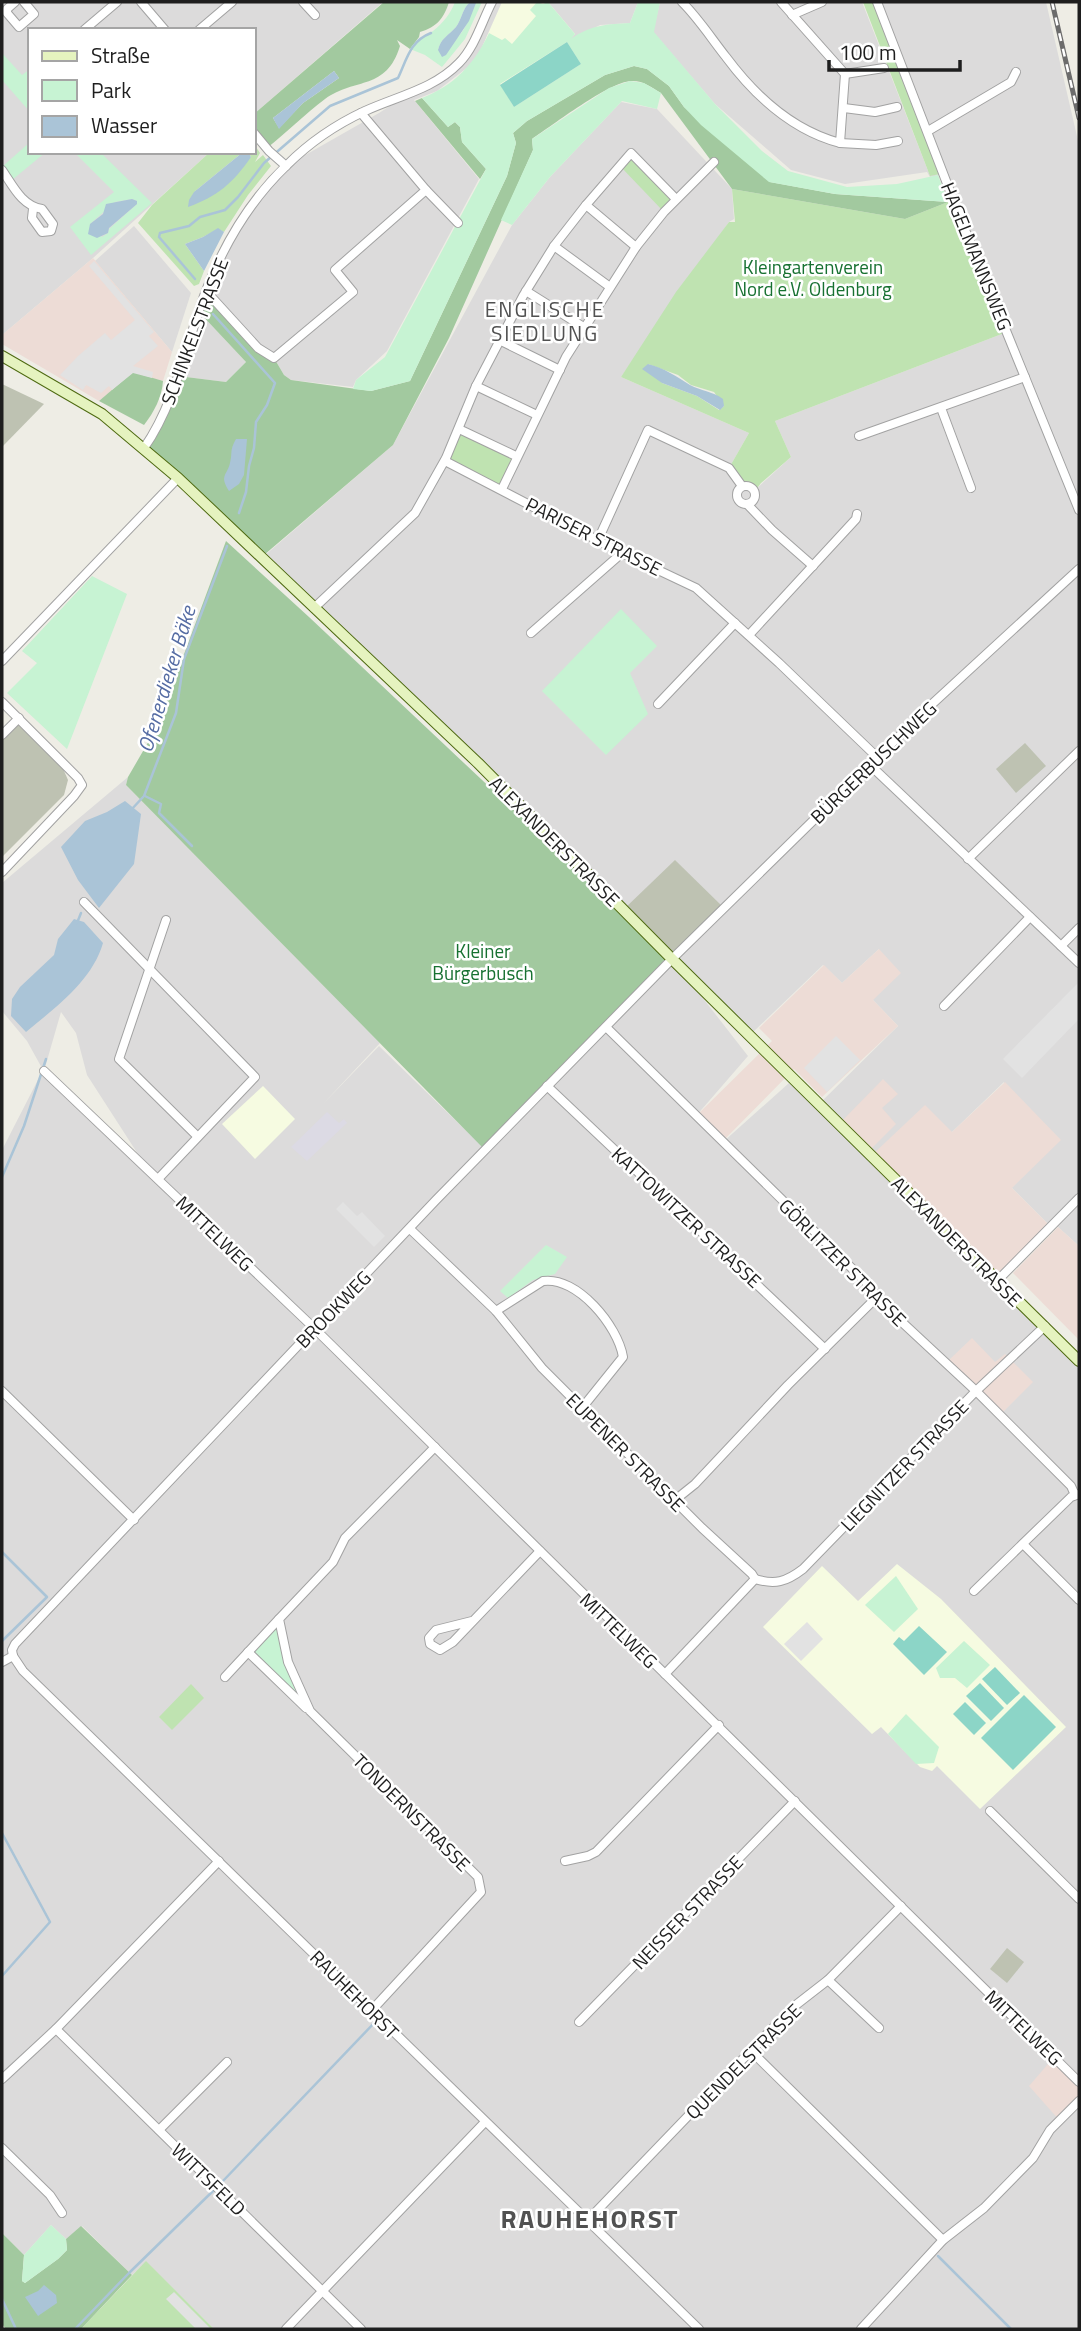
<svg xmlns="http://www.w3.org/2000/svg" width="1081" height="2331" viewBox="0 0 1081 2331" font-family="'Titillium Web',sans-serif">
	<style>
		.residential { fill: #dcdbdb; fill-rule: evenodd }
		.commercial { fill: #eddcd6 }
		.education { fill: #f6fbe1 }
		.construction { fill: #bec2b2 }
		.grass { fill: #bfe3b1; fill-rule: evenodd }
		.forest { fill: #a2c99f; fill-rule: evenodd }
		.park { fill: #c7f3d3; fill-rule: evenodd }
		.pitch { fill: #8cd5c7 }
		.parking { fill: #e2e2e2 }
		.plaza { fill: #dcdae4 }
		.water { fill: #aac4d7 }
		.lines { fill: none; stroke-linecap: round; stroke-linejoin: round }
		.stream { stroke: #aac4d7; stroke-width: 2.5 }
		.minor-casing { stroke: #a2a2a2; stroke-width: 10 }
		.secondary-casing { stroke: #4e6a11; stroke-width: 12 }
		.minor { stroke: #fff; stroke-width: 8 }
		.secondary { stroke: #e5f3bf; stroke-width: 10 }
		.rail-casing { stroke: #6c6c6c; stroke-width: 5 }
		.rail { stroke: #fff; stroke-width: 2.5; stroke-dasharray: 8; stroke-linecap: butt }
		.labels { text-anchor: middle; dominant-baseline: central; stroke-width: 5; stroke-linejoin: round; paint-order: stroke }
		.street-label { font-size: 19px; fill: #1e1e1e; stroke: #fff }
		.park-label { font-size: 19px; fill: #177131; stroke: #fff }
		.neighbourhood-label { font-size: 21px; letter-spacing: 2px; fill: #515151; stroke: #fff }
		.water-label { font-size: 21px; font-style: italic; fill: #556ca3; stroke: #fff }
		.district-label { font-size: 26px; font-weight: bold; letter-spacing: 2px; fill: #515151; stroke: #fff }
	</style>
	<rect width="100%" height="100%" fill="#eeede5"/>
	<!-- residential -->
	<g class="residential">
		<polygon points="2,2 383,2 254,114 254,30 30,30 30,152 210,152 93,258 2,335"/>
		<polygon points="492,2 638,2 630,23 600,25 567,42 500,85 468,67 437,91 414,100 479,179 387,351 356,380 353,387 291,380 284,375 274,358 268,356 206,291 239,226 286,166 379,113 460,61"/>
		<path d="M660,2H862L930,176L877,2H1046L1079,145V1246L1058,1227H1051L1012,1188L1004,1082L952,1132L871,1156L819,1104L898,1026L873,1000L879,949L842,983L823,965L750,1035L677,965L748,1056L696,1116L723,1142L789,1083L895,1179L1079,1360V2329H214L146,2262L132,2275L82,2226L66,2239L51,2225L24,2255L2,2233V1150L43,1070L27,1041L2,1011V883L128,777L126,785L380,1043L323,1104L379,1046L485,1149L623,910L264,556L393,445L512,225L550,177L621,102L657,109L732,189L734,219L729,222L621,377L749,433L729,468L742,486H748L755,490L791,457L775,421L1007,332L944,174L930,177L927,172L845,184L791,170L715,104L653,32ZM61,1012L76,1033L87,1075L145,1165L44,1071Z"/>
		<polygon points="134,226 191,293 172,352 95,261"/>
		<polygon points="199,312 246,362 226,382 178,376"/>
	</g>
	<!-- commercial -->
	<g class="commercial">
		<polygon points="93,258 172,352 163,381 133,373 99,401 2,344 2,335"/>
		<polygon points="879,949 901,973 873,1000 898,1026 822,1097 794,1069 722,1142 696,1116 772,1041 759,1028 824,965 842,983"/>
		<polygon points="883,1079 898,1094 882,1108 896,1124 868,1152 839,1124"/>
		<polygon points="1005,1082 1061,1140 1012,1188 1051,1227 997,1281 871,1156 925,1105 952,1132"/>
		<polygon points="1058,1227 1079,1246 1079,1340 1013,1273"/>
		<polygon points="972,1338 995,1362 1005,1354 1033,1382 1003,1412 949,1360"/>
		<polygon points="1054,2057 1079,2082 1079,2101 1060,2121 1029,2086"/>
	</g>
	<!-- education -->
	<g class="education">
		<polygon points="502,2 548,2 575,34 567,42 500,85 469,67 479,54"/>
		<polygon points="263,1086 295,1119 255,1159 222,1124"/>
		<polygon points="897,1564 941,1599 1066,1727 980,1809 937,1766 932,1771 920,1767 881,1727 872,1734 763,1627 822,1566 858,1601"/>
	</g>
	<!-- construction -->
	<g class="construction">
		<polygon points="2,384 44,404 2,447"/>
		<polygon points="17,722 61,764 68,780 64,795 2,857 2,736"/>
		<polygon points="1025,743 1046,766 1016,793 996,769"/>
		<polygon points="675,860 724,908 672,959 623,910"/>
		<polygon points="1007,1948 1024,1962 1007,1983 990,1969"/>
	</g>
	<!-- grass -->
	<g class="grass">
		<polygon points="863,2 877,2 944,173 930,176"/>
		<polygon points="254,144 260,153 255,162 263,155 271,166 248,195 224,232 218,229 203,237 185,244 204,271 199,284 194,286 138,223 152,205 210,152 243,152 194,192 251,157 248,152 254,152"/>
		<polygon points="631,153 676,199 664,212 620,166"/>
		<path d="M732,189L905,219L948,202L962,240L967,236L1007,332L775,421L791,457L761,483L755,491L751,487L745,486L729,468L749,433L621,377L676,292L729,222H735ZM648,364L678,375L691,385L714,392L724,406L719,410L697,396L662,383Z"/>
		<polygon points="459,429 516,456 502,489 446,458"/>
		<polygon points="191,1684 204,1698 172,1730 159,1717"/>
		<polygon points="146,2261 214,2329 81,2329"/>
	</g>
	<!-- forest -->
	<g class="forest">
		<path d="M384,2H449C444,18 437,27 420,32L419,37L410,49L397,40L400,46C386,91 356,77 325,99C305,114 287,132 267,148L254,133V114ZM334,71L339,78L303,103L279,128L273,118Z"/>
		<path d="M634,66L647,69L669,86L684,107L770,182L835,194L948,202L905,219L732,189L661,93C651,87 642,80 631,81C609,82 553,125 532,139L533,150L449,338L393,445L264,555L144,448L178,376L226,382L246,362L199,312L206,291L259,349L274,358L284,375L291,380L371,391L410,381L507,176L516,143L513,133L527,121L605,75Z"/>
		<polygon points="422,98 448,127 455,122 460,127 462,142 486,169 480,179 415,101"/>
		<path d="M133,372L163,381C162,397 154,412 144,425L99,401Z"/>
		<polygon points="226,541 309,617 672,959 485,1150 126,785 128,777 157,727"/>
		<polygon points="81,2226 132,2275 81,2329 6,2329 2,2324 2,2233 24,2255 22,2281 25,2283 58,2259 67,2250 66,2239"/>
	</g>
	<!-- park -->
	<g class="park">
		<path d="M455,2H470C462,9 462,19 456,27C448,36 441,38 438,50C465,37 465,27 476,2H482L465,39L442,67L425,55L410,49C416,39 424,38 433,31C443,23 451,13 455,2Z"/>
		<path d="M537,2L543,4L548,2L575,34L571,39C590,25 608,24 630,23L638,2H660L654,32L715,104L762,151L788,171L847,187L897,184L938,175L948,202L835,194L769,182L701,125L684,107L669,86L647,69L634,66L605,75L527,121L513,133L516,143L507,176L410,381L371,391L353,389L356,380L385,357L486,169L462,142L460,127L455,122L448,127L422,98C455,85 474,64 489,33L502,40L505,38L512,44L536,16L530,10ZM567,42L581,64L514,107L500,84Z"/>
		<polygon points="2,53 22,75 30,69 30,112 2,80"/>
		<polygon points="630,81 644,83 661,93 657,109 622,101 550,177 512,225 501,220 533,150 532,139 609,88"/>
		<polygon points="30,142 30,152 46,152 12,180 3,166"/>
		<path d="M74,152H100L152,203L91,255L70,227L114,192ZM132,199L137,201V204L109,229L108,233L102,237L90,224L115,202Z"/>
		<polygon points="92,576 127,594 67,749 7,693 37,663 22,651"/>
		<polygon points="621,609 657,646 630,673 648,714 606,755 542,691"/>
		<polygon points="546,1245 567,1257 555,1274 533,1280 508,1298 500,1291"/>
		<polygon points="896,1576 918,1609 894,1632 865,1605"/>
		<polygon points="279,1619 283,1642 310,1711 248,1652"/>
		<polygon points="964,1641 990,1665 967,1688 955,1678 940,1678 936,1668"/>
		<polygon points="906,1714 939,1747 934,1763 916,1764 888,1734"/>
		<polygon points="51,2225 66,2239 67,2250 58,2259 25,2283 22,2281 24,2255"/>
	</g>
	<!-- pitch -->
	<g class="pitch">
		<polygon points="567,42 581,64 514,107 500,85"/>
		<polygon points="919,1626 947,1652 924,1675 893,1644 899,1637 904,1641"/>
		<polygon points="995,1667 1020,1693 1007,1705 982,1679"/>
		<polygon points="980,1683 1004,1708 991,1721 966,1696"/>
		<polygon points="1024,1695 1056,1727 1013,1770 981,1738"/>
		<polygon points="965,1702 986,1723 974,1735 953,1714"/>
	</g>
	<!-- parking -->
	<g class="parking">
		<polygon points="94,261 154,332 149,336 158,346 133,366 153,372 152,378 133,373 112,390 109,386 101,393 86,385 83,390 60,375 78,356 105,333 111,340 135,320 89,266"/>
		<polygon points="1079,982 1079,1019 1022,1078 1003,1059"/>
		<polygon points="836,1036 860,1060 827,1092 804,1068"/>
		<polygon points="343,1202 357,1216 362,1212 385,1236 374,1247 336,1209"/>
		<polygon points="807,1622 823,1639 801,1661 784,1644"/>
		<polygon points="174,2292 211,2329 196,2329 166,2299"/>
	</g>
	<!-- plaza -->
	<polygon class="plaza" points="327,1112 339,1123 344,1119 347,1123 307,1161 291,1147"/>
	<!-- water -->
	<g class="water">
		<path d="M470,2L476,3L469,21L446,55L442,57L438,50C441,38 448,36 456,27C462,19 462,9 470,2Z"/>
		<polygon points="334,71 339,78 303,103 279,129 273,118"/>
		<path d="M243,152H248L251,157C233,183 218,196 188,207L189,200L194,192Z"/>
		<polygon points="132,199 137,201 137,204 109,228 108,233 97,238 88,234 90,224 103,214 106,204"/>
		<polygon points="218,228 224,232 204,271 185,244 203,237"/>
		<path d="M648,364C664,368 676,376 690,385C701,391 712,391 723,399L724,406L720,410L697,396L662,383L642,369Z"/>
		<path d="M236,439H247L244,475L239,484L229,491C219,475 227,476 230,463C233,451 229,452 236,439Z"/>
		<polygon points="125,801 141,814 134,864 99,908 78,880 61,847 85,821 107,812"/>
		<path d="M74,919L84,922L103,943C92,981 56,1007 26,1032L11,1016L12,999L20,987L54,955L58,939Z"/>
		<polygon points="44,2285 56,2295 57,2303 38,2316 25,2297 38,2291"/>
	</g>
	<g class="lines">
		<!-- stream -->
		<g class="stream">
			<path d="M195,279L159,237L160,233L189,226L200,217L225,210L238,197L264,163L330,106L398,78C407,59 410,41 431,33"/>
			<polyline points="213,314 275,383 267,405 256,422 254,448 249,466 246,492 239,513"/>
			<polyline points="145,796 161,804 159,813 192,846"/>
			<polyline points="131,810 144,796 176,713 184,659 227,546"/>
			<polyline points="77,923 81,913"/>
			<polyline points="2,1177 24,1126 46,1059"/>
			<polyline points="2,1552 47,1597 2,1641"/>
			<polyline points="2,1833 50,1922 2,1976"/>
			<polyline points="222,2182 377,2020"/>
			<polyline points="938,2256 1011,2329"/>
			<polyline points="2,2299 16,2329"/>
			<polyline points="75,2329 129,2273 214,2190"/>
		</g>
		<defs>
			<g id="minor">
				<polyline points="15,2 7,9 7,13 19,27 34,14 24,2"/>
				<polyline points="141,2 165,30"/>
				<polyline points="303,2 315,15"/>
				<path d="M682,2C699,19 711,38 726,57C755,96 791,130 840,143L845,74L781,2"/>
				<polyline points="877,2 963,225 1079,510"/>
				<polyline points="792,15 822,2"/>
				<polyline points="84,30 117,2"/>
				<polyline points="199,30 232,2"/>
				<polyline points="845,74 884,68"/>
				<polyline points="844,108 875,112 897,107"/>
				<polyline points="928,131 1011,82 1016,72"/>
				<polyline points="254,133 269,151 286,166"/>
				<polyline points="840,143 876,145 898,141"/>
				<path d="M2,170C13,186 22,206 42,209L53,224L51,231L42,232L32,218L33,209"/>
				<polyline points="426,190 458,223"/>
				<polyline points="586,205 636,247"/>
				<polyline points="554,246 610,287"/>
				<polyline points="206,291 258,348 274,358 353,292 335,270 426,190 361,113"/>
				<polyline points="526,291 585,328"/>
				<polyline points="499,340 560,370"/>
				<polyline points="476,386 537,415"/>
				<polyline points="941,408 971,488"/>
				<polyline points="459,429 516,456"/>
				<polyline points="859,436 1025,377"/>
				<path d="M144,448C172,408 184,356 199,310C217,257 246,204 287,165C309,143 337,124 365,111C398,96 434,89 459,63C475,47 482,21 492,2"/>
				<polyline points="445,461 622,553 696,588 779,663 877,757"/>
				<circle cx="746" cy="495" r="9"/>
				<polyline points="502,489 566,357 636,247 664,212 714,162"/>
				<polyline points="747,504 772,530 813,566"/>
				<polyline points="598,540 648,430 729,468 742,486"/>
				<polyline points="314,608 415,513 446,458 476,386 523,296 554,246 586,205 631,153 676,199"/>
				<polyline points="531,633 622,553"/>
				<polyline points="749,635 856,519 857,514"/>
				<polyline points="2,661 178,478"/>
				<polyline points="2,702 78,778 82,785 74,796 2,872"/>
				<polyline points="658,704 735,623"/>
				<polyline points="2,735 19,718"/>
				<polyline points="870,765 1079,963"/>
				<polyline points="968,859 1079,751"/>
				<polyline points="84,902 255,1077 159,1178"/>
				<polyline points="166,920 119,1059 197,1136"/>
				<polyline points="1061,946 1079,928"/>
				<polyline points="944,1006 1030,917"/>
				<polyline points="606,1027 871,1287 876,1298 976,1391 1071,1486 1075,1495"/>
				<polyline points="44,1071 314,1328 1079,2082"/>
				<polyline points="547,1086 825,1349"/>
				<polyline points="410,1229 496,1311 542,1368 702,1528 752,1574 755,1579"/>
				<polyline points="997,1281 1079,1198"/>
				<path d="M496,1311L543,1281C577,1276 618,1326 623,1357L582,1408"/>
				<polyline points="2,1391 134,1520"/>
				<polyline points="675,1500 695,1484 788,1385 876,1298"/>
				<polyline points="1023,1544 1079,1600"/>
				<path d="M755,1579C775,1585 786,1582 803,1569L976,1391L1045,1326"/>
				<polyline points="974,1591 1071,1497 1079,1494"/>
				<polyline points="472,1621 436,1630 429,1638 430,1644 440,1650 453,1642 540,1551"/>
				<polyline points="248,1652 306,1708"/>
				<polyline points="13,1656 12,1650 15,1644 436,1200 672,959 931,705 1079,569"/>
				<polyline points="13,1656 23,1671 699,2329"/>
				<polyline points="2,1662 13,1656"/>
				<polyline points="665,1674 755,1579"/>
				<polyline points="225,1677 279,1619"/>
				<polyline points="990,1811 1079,1899"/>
				<polyline points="565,1861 588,1856 596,1852 719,1725"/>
				<polyline points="828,1980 879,2028"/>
				<polyline points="372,2010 481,1892 478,1877 310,1711 288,1662 279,1619 333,1562 345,1538 435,1447"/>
				<polyline points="579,2022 795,1801"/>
				<polyline points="56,2029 361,2329"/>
				<polyline points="750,2050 943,2240"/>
				<polyline points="2,2079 56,2029 219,1861"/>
				<polyline points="159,2130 227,2062"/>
				<polyline points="2,2148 50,2195 62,2213"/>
				<polyline points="588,2220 792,2008 828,1980 901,1906"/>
				<polyline points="286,2329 485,2122"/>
				<polyline points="861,2329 943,2240 984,2208 1033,2158 1050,2130 1079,2101"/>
			</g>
			<polyline id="secondary" points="2,356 102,414 178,478 478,763 672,959 1079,1361"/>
		</defs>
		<!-- minor casing -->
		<use href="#minor" class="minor-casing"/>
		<!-- secondary casing -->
		<use href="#secondary" class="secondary-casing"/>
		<!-- minor -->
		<use href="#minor" class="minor"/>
		<!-- secondary -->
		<use href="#secondary" class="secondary"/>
		<defs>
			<polyline id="rail" points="1052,2 1079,118"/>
		</defs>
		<!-- rail casing -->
		<use href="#rail" class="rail-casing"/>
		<!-- rail -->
		<use href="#rail" class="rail"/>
	</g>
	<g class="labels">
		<!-- street labels -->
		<g class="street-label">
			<text transform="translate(977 256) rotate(68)">HAGELMANNSWEG</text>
			<text transform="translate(194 331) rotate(-69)">SCHINKELSTRASSE</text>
			<text transform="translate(594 536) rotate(27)">PARISER STRASSE</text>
			<text transform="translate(873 762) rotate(-44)">BÜRGERBUSCHWEG</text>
			<text transform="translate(555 841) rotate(45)">ALEXANDERSTRASSE</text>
			<text transform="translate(687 1217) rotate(43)">KATTOWITZER STRASSE</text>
			<text transform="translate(215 1233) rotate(44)">MITTELWEG</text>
			<text transform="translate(957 1241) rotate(45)">ALEXANDERSTRASSE</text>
			<text transform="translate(843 1262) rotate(45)">GÖRLITZER STRASSE</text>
			<text transform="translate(333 1309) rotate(-46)">BROOKWEG</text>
			<text transform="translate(626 1452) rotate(45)">EUPENER STRASSE</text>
			<text transform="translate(904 1465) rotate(-46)">LIEGNITZER STRASSE</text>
			<text transform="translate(619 1630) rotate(44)">MITTELWEG</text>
			<text transform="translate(412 1812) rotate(45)">TONDERNSTRASSE</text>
			<text transform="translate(687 1912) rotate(-46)">NEISSER STRASSE</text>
			<text transform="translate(355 1994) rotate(45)">RAUHEHORST</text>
			<text transform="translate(1024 2027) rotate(44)">MITTELWEG</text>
			<text transform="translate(743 2061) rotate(-45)">QUENDELSTRASSE</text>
			<text transform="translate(209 2179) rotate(44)">WITTSFELD</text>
		</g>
		<!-- park labels -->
		<g class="park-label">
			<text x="813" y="266">Kleingartenverein<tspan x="813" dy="22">Nord e.V. Oldenburg</tspan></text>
			<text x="483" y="950">Kleiner<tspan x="483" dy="22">Bürgerbusch</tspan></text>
		</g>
		<!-- neighbourhood labels -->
		<g class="neighbourhood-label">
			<text x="545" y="309">ENGLISCHE<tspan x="545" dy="24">SIEDLUNG</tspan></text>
		</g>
		<!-- water labels -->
		<g class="water-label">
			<text transform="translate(166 679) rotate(-73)">Ofenerdieker Bäke</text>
		</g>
		<!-- district labels -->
		<g class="district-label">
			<text x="590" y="2218">RAUHEHORST</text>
		</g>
	</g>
	<!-- border -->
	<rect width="1081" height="2331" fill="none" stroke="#1e1e1e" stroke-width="7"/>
	<!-- legend -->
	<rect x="28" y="28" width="228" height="126" fill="#ffffff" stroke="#a5a5a5" stroke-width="2"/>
	<rect x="42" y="51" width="35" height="10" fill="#e5f3bf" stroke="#a5a5a5" stroke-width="2"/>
	<text x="91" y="63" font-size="21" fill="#1e1e1e">Straße</text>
	<rect x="42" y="80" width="35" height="21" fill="#c7f3d3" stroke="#a5a5a5" stroke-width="2"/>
	<text x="91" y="98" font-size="21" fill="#1e1e1e">Park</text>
	<rect x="42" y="116" width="35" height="21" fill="#aac4d7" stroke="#a5a5a5" stroke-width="2"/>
	<text x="91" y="133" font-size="21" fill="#1e1e1e">Wasser</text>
	<!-- scale -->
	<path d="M829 60v10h131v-10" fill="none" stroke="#1e1e1e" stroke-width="3.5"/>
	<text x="839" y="60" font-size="21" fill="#1e1e1e" stroke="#ffffff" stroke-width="5" paint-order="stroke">100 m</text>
</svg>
